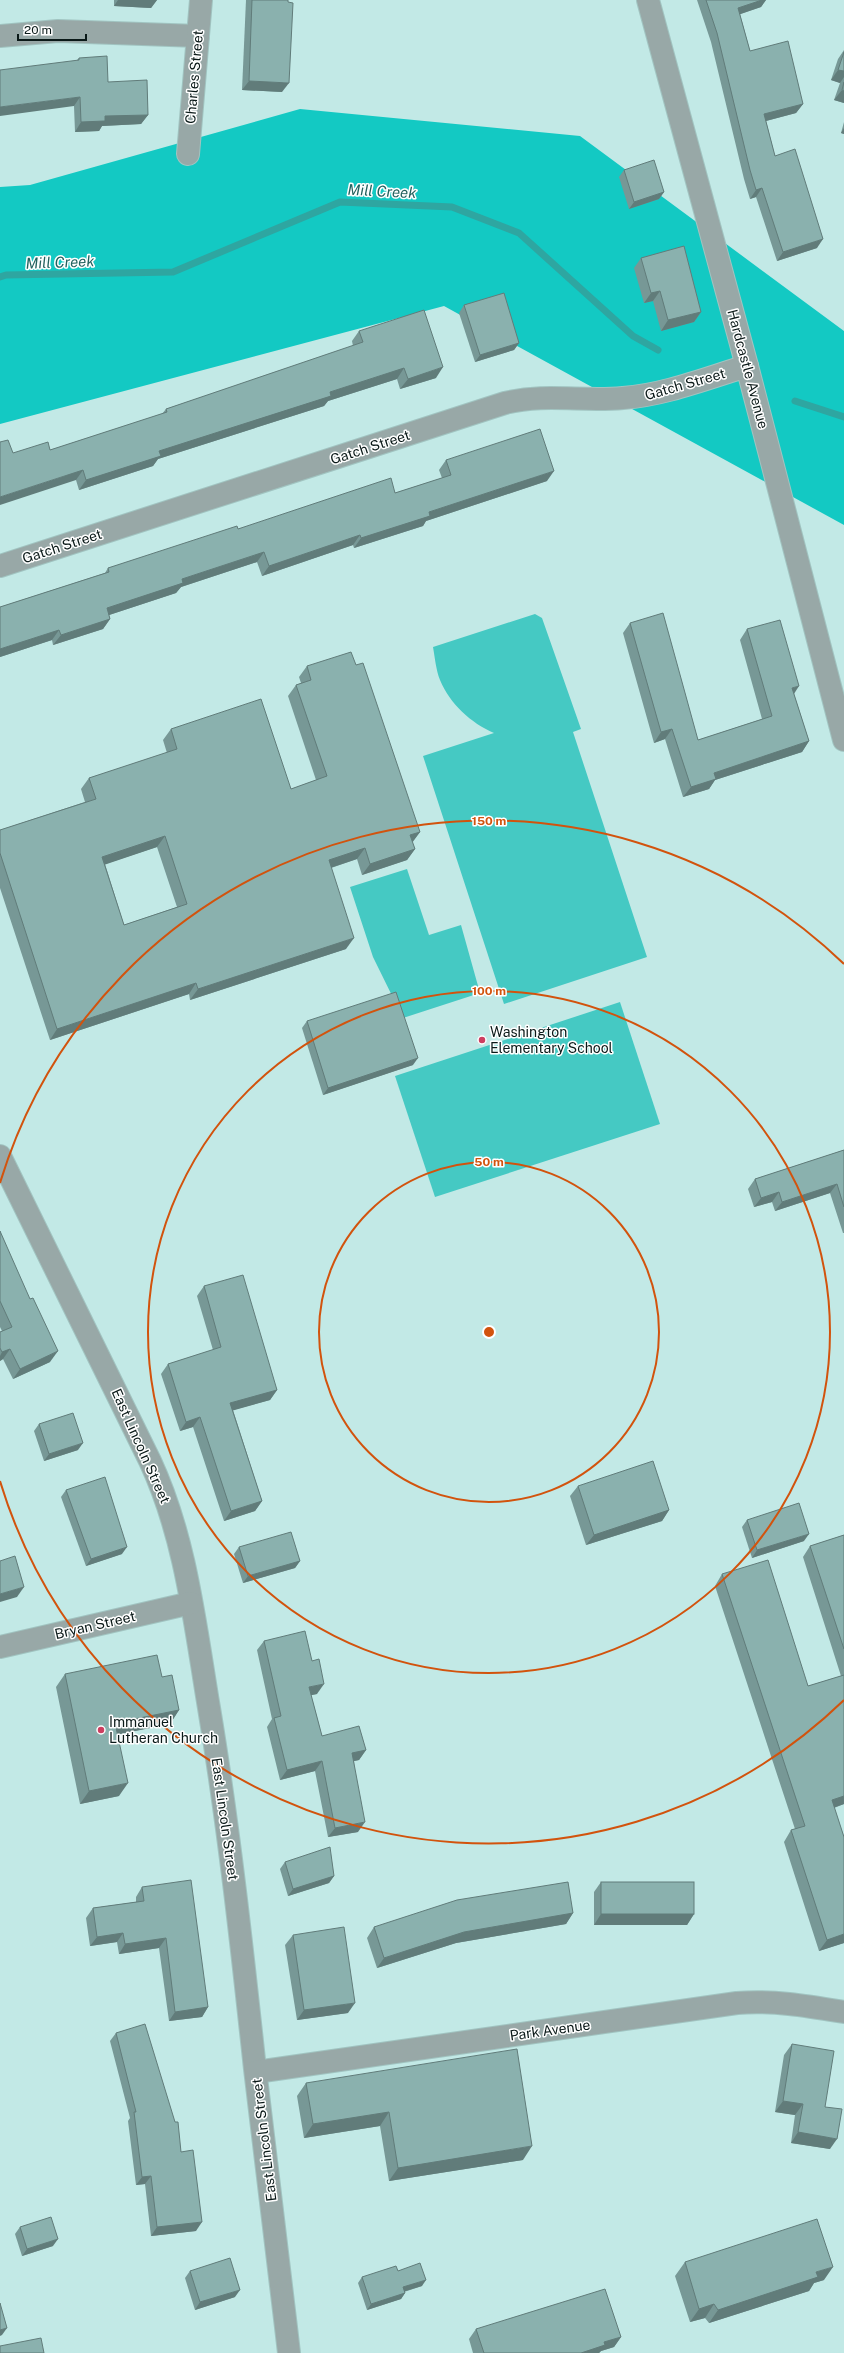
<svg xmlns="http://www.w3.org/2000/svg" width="844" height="2353" viewBox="0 0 844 2353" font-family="'Public Sans',sans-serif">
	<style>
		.green { fill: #45c9c3 }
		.forest { fill: #13c9c3 }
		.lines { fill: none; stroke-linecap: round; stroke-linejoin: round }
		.stream { stroke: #2ea6a1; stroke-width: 7 }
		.minor-casing { stroke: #a1c4c1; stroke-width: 24 }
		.minor { stroke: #98a8a7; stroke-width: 22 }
		.wall { fill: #779896; fill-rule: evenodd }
		.shaded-wall { fill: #617c7a }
		.building { fill: #8ab1ae; stroke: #617c7a; fill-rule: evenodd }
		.ring { fill: none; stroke: #d2530d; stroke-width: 2 }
		.poi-dot { fill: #cd3e60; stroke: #fff; stroke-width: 1.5 }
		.labels { text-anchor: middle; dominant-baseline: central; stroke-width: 3; stroke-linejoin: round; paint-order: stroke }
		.street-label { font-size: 14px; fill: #0a1918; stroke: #fff }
		.poi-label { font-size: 14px; fill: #0a1918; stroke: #fff; text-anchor: start }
		.water-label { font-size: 15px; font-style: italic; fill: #23625f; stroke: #fff }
		.centre { fill: #d2530d; stroke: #fff; stroke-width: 2 }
		.ring-label { font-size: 12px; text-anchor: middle; font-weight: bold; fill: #d2530d; stroke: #fff; stroke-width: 3; stroke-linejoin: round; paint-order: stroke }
	</style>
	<rect width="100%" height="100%" fill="#c2e9e6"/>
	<!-- green -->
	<g class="green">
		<path d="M535,614L542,618L581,729L573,732L647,957L504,1004L423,756L494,733C471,723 450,704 440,680C436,670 435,658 433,647Z"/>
		<polygon points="407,869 429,935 461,925 480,993 403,1018 373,957 350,887"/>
		<polygon points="620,1002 660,1124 435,1197 395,1076"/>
	</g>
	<!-- forest -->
	<polygon class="forest" points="300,109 580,136 844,331 844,525 444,306 0,424 0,187 30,185"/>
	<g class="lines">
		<!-- stream -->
		<g class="stream">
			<polyline points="0,277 6,275 173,272 340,202 452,207 519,233 633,336 658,350"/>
			<polyline points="795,401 844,417"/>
		</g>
		<defs>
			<g id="minor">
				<polyline points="648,0 747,366 844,740"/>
				<polyline points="0,36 58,31 198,36"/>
				<polyline points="188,154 201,0"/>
				<path d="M0,566L505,403C546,393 582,402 623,398C665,395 707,378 747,366"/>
				<path d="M0,1156L150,1461C186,1538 195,1625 209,1708C229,1828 242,1948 255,2069C266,2163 278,2258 289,2353"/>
				<polyline points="0,1647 191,1603"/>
				<path d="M256,2072L737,2003C774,2000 808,2006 844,2012"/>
			</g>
		</defs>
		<!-- minor casing -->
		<use href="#minor" class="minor-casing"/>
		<!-- minor -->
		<use href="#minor" class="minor"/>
	</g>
	<!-- wall -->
	<g class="wall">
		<polygon points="114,0 157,0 151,8 114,6"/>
		<polygon points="246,0 288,0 282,92 242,90"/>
		<polygon points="697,0 766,0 761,7 740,14 750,51 803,104 796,113 766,121 775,156 817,248 777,261 756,197 750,199 744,179 711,42"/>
		<polygon points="844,50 844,103 834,100 840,83 831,80 838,59"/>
		<polygon points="79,58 148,115 141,124 102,126 99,131 75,132 74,106 77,60"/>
		<polygon points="844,122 844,134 841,133"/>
		<polygon points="624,170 664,192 659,199 629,209 619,177"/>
		<polygon points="641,258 701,312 694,322 661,331 653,301 644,303 634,268"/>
		<polygon points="464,305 519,343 514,350 475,362 459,313"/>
		<polygon points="359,331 436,378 400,389 397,379 328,401 324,406 158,459 153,466 79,490 76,480 13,453 50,450 162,414 166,409 353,346 352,341"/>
		<polygon points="446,460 547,481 426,521 423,526 354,548 353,545 262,576 257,562 181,587 176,593 109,615 110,619 103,629 53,645 52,640 0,657 0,607 105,573 108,568 238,529 395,493 442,478 439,470"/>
		<polygon points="630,623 698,740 762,719 740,640 747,629 794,694 809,741 802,752 715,780 709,789 683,797 665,739 654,743 623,633"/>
		<path d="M356,665L420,832L412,842L415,849L407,860L362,875L357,859L331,868L346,949L190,1000L189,994L50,1040L0,888V830L85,802L81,789L89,778L167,753L163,740L171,729L291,789L316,780L288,696L296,685L301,683L299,677L307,666ZM157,847L177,907L124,925L105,864Z"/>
		<polygon points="307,1021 413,1065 323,1095 302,1028"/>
		<polygon points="844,1150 844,1233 843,1233 830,1193 775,1211 772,1202 754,1207 748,1189 755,1179"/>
		<polygon points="0,1231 50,1362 13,1379 3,1359 0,1361 0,1332 2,1331 0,1327"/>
		<polygon points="204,1286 277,1390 270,1400 233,1410 262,1501 255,1511 224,1521 193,1427 180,1431 161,1374 168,1364 213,1350 197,1296"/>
		<polygon points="39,1424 78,1450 44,1461 34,1431"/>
		<polygon points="578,1486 669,1510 662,1521 586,1545 570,1496"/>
		<polygon points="66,1490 122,1554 86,1566 61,1497"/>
		<polygon points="747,1520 804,1541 752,1558 742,1527"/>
		<polygon points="844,1535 844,1804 834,1808 844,1837 844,1943 819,1951 784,1842 791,1830 795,1829 715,1586 722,1574 808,1686 841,1676 803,1557 810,1546"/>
		<polygon points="239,1547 300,1561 295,1568 243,1583 234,1554"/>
		<polygon points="264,1641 317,1694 311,1695 322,1736 366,1750 359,1760 354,1761 358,1832 328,1837 315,1771 280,1780 267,1727 272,1719 257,1650"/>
		<polygon points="65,1674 162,1677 179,1710 170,1724 118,1734 119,1796 80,1804 56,1687"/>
		<polygon points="285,1862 334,1876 329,1883 288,1896 280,1869"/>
		<polygon points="601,1882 694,1914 687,1925 594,1925 594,1892"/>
		<polygon points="142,1887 208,2007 202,2017 169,2021 159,1948 119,1954 117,1942 90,1946 86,1918 93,1908 136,1902 136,1897"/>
		<polygon points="573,1913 566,1924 456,1943 377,1968 367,1938 374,1927"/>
		<polygon points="293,1935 348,2013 297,2020 285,1945"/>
		<polygon points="116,2033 181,2152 196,2231 151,2236 145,2184 136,2185 128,2121 130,2118 110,2041"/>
		<polygon points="792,2044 825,2107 830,2149 791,2143 795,2115 775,2112 784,2055"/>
		<polygon points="306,2083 523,2160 389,2181 380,2126 304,2138 297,2096"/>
		<polygon points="20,2227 53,2246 22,2256 15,2234"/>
		<polygon points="685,2262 824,2280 814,2283 809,2291 709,2323 705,2318 690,2322 675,2276"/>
		<polygon points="190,2271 235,2297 195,2310 185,2278"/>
		<polygon points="398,2271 422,2286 404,2292 405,2293 401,2299 367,2310 358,2283 362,2277"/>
		<polygon points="476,2329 621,2337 614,2347 601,2351 599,2353 473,2353 469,2339"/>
	</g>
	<!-- shaded-wall -->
	<g class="shaded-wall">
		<polygon points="118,0 157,0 151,8 114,6"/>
		<polygon points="762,0 766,0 761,7 732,17 738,8"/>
		<polygon points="838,70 844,71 844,77 840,83 831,80"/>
		<polygon points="249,81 289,83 282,92 242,90"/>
		<polygon points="842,90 844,91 844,103 834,100"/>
		<polygon points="80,97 74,106 0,116 0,107"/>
		<polygon points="803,104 796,113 758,123 764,114"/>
		<polygon points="148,115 141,124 102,126 99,131 75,132 81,122 105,116"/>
		<polygon points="844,128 844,134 841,133"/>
		<polygon points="762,188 756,197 750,199 756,190"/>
		<polygon points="664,192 659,199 629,209 634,202"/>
		<polygon points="823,239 817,248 777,261 783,252"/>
		<polygon points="660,291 653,301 644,303 651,293"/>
		<polygon points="701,312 694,322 661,331 668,320"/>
		<polygon points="519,343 514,350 475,362 480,355"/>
		<polygon points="443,367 436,378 400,389 408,379"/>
		<polygon points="404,368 397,379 328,401 324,406 158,459 153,466 79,490 86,480 159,451 330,392"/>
		<polygon points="83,470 76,480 0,505 0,497"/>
		<polygon points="554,471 547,481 426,521 423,526 354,548 361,538 429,512"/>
		<polygon points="360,535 353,545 262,576 269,566"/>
		<polygon points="264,552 257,562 181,587 176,593 100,618 107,608 182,579"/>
		<polygon points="110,619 103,629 53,645 61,635"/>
		<polygon points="59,630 52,640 0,657 0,649"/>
		<polygon points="799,686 792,697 792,688"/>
		<polygon points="672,729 665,739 654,743 661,732"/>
		<polygon points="809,741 802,752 715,780 709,789 683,797 691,787 714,773"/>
		<polygon points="420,832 412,843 410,835"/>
		<polygon points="165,836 157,847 95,868 102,857"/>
		<polygon points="365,848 357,859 321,871 329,860"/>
		<polygon points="415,849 407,860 362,875 370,864"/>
		<polygon points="354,938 346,949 190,1000 198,989"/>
		<polygon points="196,983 189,994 50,1040 57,1029"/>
		<polygon points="418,1058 413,1065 323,1095 328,1088"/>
		<polygon points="837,1184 830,1193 775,1211 782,1202"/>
		<polygon points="779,1192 772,1202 754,1207 761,1198"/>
		<polygon points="10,1349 3,1359 0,1361 0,1356 2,1352"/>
		<polygon points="58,1351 50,1362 13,1379 20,1369"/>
		<polygon points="277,1390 270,1400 224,1413 230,1403"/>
		<polygon points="200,1417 193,1427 180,1431 186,1422"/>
		<polygon points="83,1443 78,1450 44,1461 49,1454"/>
		<polygon points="262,1501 255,1511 224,1521 231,1511"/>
		<polygon points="669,1510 662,1521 586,1545 594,1535"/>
		<polygon points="809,1534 804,1541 752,1558 757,1550"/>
		<polygon points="127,1547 122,1554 86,1566 91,1559"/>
		<polygon points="300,1561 295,1568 243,1583 248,1576"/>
		<polygon points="24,1587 17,1597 0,1602 0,1594"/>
		<polygon points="324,1684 317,1694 302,1697 309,1687"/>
		<polygon points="179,1710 170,1724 106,1737 115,1723"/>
		<polygon points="366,1750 359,1760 345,1763 352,1753"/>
		<polygon points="322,1761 315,1771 280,1780 287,1770"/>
		<polygon points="128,1783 119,1796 80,1804 89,1791"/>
		<polygon points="844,1796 844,1804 824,1811 832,1800"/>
		<polygon points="365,1822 358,1832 328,1837 335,1828"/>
		<polygon points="334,1876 329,1883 288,1896 293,1889"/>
		<polygon points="573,1913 566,1924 456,1943 377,1968 384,1958 464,1932"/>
		<polygon points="601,1914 694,1914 687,1925 594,1925"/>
		<polygon points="123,1933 117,1942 90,1946 97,1937"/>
		<polygon points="844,1934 844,1943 819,1951 827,1940"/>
		<polygon points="166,1938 159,1948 119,1954 125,1944"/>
		<polygon points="355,2003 348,2013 297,2020 304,2010"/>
		<polygon points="208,2007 202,2017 169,2021 175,2012"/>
		<polygon points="783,2101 803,2104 795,2115 775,2112"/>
		<polygon points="389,2112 380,2126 304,2138 313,2124"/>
		<polygon points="798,2132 837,2139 830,2149 791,2143"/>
		<polygon points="532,2146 523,2160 389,2181 398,2168"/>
		<polygon points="151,2176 145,2184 136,2185 142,2177"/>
		<polygon points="202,2222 196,2231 151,2236 157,2227"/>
		<polygon points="58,2239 53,2246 22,2256 27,2249"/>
		<polygon points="833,2267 824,2280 814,2283 809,2291 709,2323 718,2310 816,2272"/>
		<polygon points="426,2280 422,2286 399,2293 403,2287"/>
		<polygon points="240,2290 235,2297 195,2310 200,2302"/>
		<polygon points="405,2293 401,2299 367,2310 371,2304"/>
		<polygon points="714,2304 705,2318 690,2322 699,2309"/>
		<polygon points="7,2328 2,2335 0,2336 0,2330"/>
		<polygon points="621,2337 614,2347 601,2351 599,2353 581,2353 604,2342"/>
	</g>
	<!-- building -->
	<g class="building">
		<polygon points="252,0 288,0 288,2 293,3 289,83 249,81"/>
		<polygon points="706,0 762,0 738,8 750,51 788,41 803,104 764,114 775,156 795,149 823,239 783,252 762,188 756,190 750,170 717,33"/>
		<polygon points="844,52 844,71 838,70"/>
		<polygon points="107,56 108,82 147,80 148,115 105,116 105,121 81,122 80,97 0,107 0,70 79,60 79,58"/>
		<polygon points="844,82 844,91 842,90"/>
		<polygon points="654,160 664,192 634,202 624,170"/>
		<polygon points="684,246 701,312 668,320 660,291 651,293 641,258"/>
		<polygon points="504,293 519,343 480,355 464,305"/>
		<polygon points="424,310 443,367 408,379 404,368 330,392 331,396 159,451 161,456 86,480 83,470 0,497 0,442 8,440 13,453 48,442 50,450 167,412 166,409 363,342 359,331"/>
		<polygon points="540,429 554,471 429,512 430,516 361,538 360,535 269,566 264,552 182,579 183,583 107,608 110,619 61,635 59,630 0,649 0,607 109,572 108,568 237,526 238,529 391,478 395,493 451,475 446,460"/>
		<polygon points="663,613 698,740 772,716 747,629 780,620 799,686 792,688 809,741 714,773 716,779 691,787 672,729 661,732 630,623"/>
		<path d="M351,652L356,665L363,663L420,832L410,835L415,849L370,864L365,848L329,860L354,938L198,989L196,983L57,1029L0,853V830L96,799L89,778L177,749L171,729L261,699L291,789L327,776L296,685L311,680L307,666ZM165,836L187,904L124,925L102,857Z"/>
		<polygon points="396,992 418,1058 328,1088 307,1021"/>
		<polygon points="844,1150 844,1207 837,1184 782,1202 779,1192 761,1198 755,1179"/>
		<polygon points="0,1231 30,1299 33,1298 58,1351 20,1369 10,1349 2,1352 0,1348 0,1332 12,1327 0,1301"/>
		<polygon points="243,1275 277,1390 230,1403 262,1501 231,1511 200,1417 186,1422 168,1364 221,1347 204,1286"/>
		<polygon points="73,1413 83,1443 49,1454 39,1424"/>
		<polygon points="653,1461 669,1510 594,1535 578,1486"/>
		<polygon points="105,1477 127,1547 91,1559 66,1490"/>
		<polygon points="799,1503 809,1534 757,1550 747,1520"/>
		<polygon points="291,1532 300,1561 248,1576 239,1547"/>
		<polygon points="844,1535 844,1649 810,1546"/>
		<polygon points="15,1556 24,1587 0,1594 0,1561"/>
		<polygon points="768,1560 808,1686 844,1675 844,1796 832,1800 844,1837 844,1934 827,1940 791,1830 805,1826 722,1574"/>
		<polygon points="305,1631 312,1661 319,1659 324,1684 309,1687 322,1736 359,1726 366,1750 352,1753 365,1822 335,1828 322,1761 287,1770 274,1718 281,1716 264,1641"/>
		<polygon points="157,1655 162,1677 172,1675 179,1710 115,1723 128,1783 89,1791 65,1674"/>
		<polygon points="330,1847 334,1876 293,1889 285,1862"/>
		<polygon points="191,1880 208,2007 175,2012 166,1938 125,1944 123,1933 97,1937 93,1908 144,1901 142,1887"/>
		<polygon points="568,1882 573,1913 464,1932 384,1958 374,1927 457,1900"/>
		<rect x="601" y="1882" width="93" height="32"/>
		<polygon points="344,1927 355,2003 304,2010 293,1935"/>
		<polygon points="145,2024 175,2122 178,2122 181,2152 193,2150 202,2222 157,2227 151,2176 142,2177 134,2112 136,2112 116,2033"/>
		<polygon points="792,2044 834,2051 825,2107 842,2109 837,2139 798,2132 803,2104 783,2101"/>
		<polygon points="517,2049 532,2146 398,2168 389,2112 313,2124 306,2083"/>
		<polygon points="51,2217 58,2239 27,2249 20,2227"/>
		<polygon points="817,2219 833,2267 816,2272 818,2277 718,2310 714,2304 699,2309 685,2262"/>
		<polygon points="230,2258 240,2290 200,2302 190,2271"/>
		<polygon points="420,2263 426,2280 403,2287 405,2293 371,2304 362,2277 396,2266 398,2271"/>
		<polygon points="605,2289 621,2337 604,2342 605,2345 581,2353 484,2353 476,2329"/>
		<polygon points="0,2303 7,2328 0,2330"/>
		<polygon points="41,2338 44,2353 0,2353 0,2346"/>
	</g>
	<!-- distance rings -->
	<g class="ring">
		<circle cx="489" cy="1332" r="170"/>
		<circle cx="489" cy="1332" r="341"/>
		<path d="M844 1700A511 511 0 0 1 0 1481M0 1183A511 511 0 0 1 844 964"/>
	</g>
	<!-- markers -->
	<g class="poi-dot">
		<circle cx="482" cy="1040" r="4"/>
		<circle cx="101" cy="1730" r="4"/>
	</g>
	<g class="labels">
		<!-- street labels -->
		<g class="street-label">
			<text transform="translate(194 77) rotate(-85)">Charles Street</text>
			<text transform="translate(748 369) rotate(75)">Hardcastle Avenue</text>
			<text transform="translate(685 384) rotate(-16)">Gatch Street</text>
			<text transform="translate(370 447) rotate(-18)">Gatch Street</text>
			<text transform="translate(62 546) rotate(-18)">Gatch Street</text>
			<text transform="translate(141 1446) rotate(66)">East Lincoln Street</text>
			<text transform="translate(95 1625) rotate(-13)">Bryan Street</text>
			<text transform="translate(225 1819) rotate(82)">East Lincoln Street</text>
			<text transform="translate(550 2030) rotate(-8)">Park Avenue</text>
			<text transform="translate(264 2140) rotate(-97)">East Lincoln Street</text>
		</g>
		<!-- poi labels -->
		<g class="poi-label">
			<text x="490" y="1032">Washington<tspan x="490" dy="16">Elementary School</tspan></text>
			<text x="109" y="1722">Immanuel<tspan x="109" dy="16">Lutheran Church</tspan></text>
		</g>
		<!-- water labels -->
		<g class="water-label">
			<text transform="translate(382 191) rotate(3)">Mill Creek</text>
			<text transform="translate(60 262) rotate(-2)">Mill Creek</text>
		</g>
	</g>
	<circle cx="489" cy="1332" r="6" class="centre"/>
	<g class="ring-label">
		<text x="489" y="825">150 m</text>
		<text x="489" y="995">100 m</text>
		<text x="489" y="1166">50 m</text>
	</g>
	<!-- scale -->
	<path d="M18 34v6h68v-6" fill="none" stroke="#0a1918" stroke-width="2"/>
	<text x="24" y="34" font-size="12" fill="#0a1918" stroke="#ffffff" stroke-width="3" paint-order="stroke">20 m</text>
</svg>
